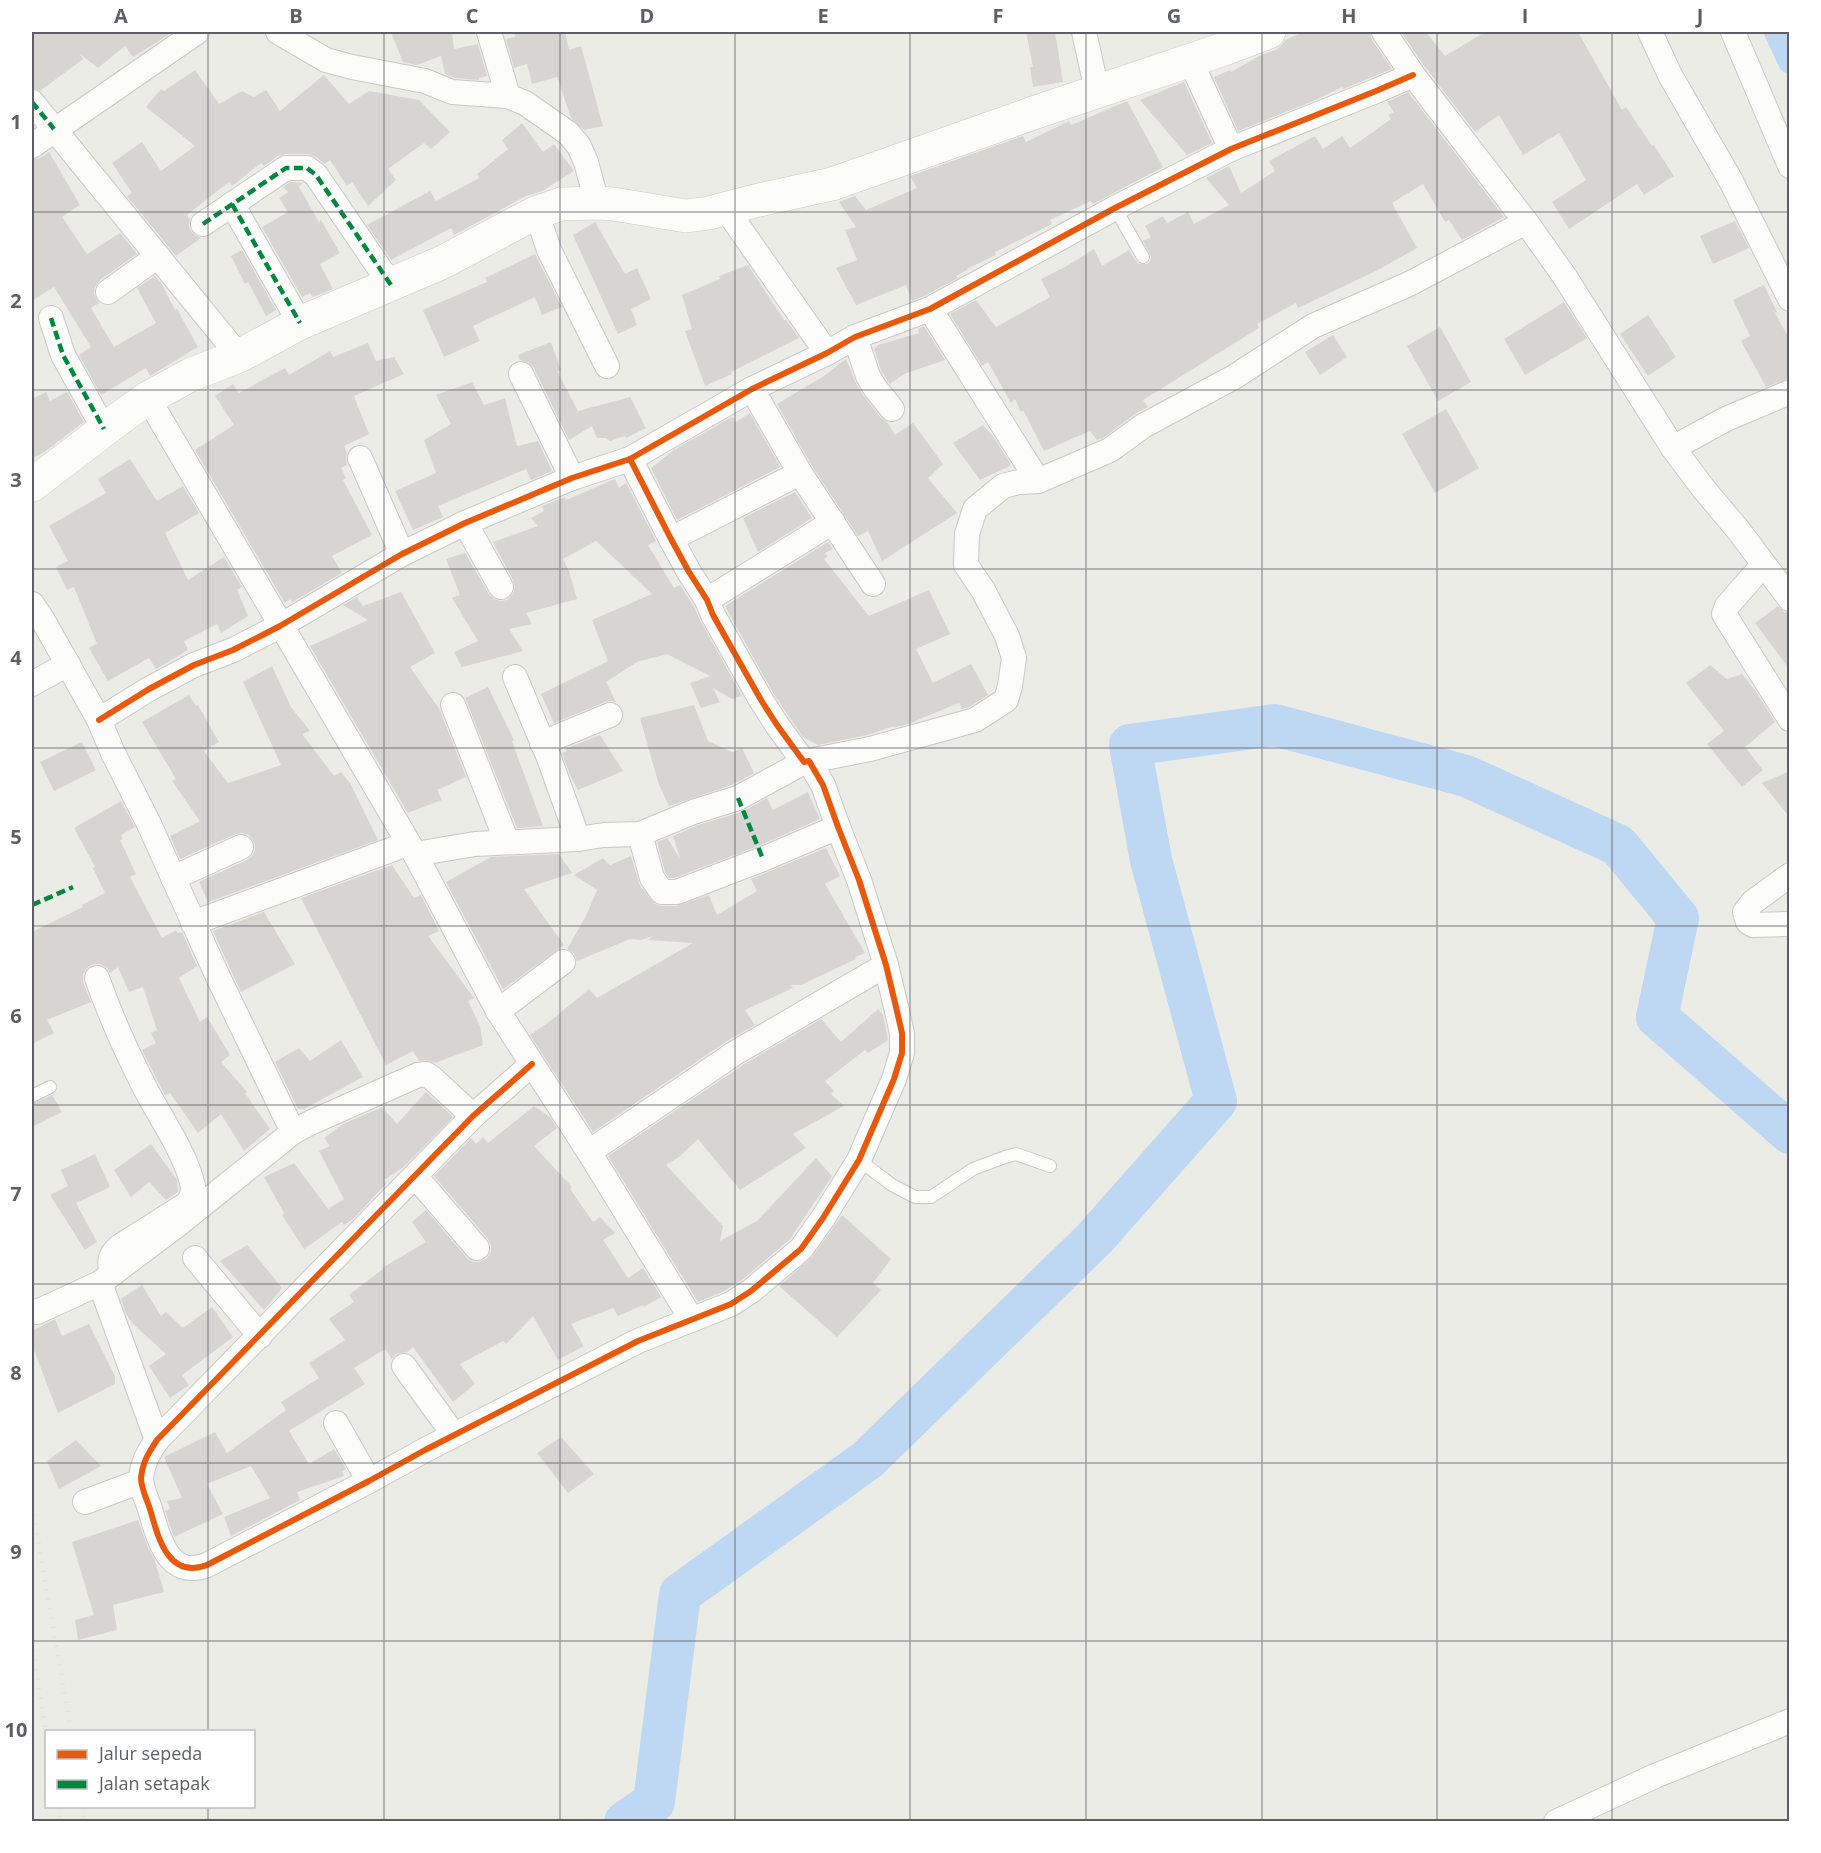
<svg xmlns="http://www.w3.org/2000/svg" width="1821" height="1853" viewBox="0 0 1821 1853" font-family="'Open Sans',sans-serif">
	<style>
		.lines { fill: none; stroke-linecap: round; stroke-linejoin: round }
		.canal { stroke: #bed7f3; stroke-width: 24 }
		.river { stroke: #bed7f3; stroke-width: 42 }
		.building { fill: #d6d5d2 }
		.lane-casing { stroke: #c8c8c8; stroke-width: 14 }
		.street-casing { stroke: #c8c8c8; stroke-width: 26 }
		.secondary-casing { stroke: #c9c9c9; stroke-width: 34 }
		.lane { stroke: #fcfcfb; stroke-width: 12 }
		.street { stroke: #fcfcfb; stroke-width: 24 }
		.secondary { stroke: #fcfcfb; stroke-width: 33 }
		.rail { stroke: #e3e4e3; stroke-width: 4.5; stroke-dasharray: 1.5 8; stroke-linecap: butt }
		.quiet { stroke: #00873e; stroke-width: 4.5; stroke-dasharray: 9 4.5; stroke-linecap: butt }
		.cycleway-casing { stroke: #fff; stroke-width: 10 }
		.cycleway { stroke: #e8590c; stroke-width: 6 }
		.grid { fill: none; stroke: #5d5f64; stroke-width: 1.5; stroke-opacity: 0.55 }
		.neatline { fill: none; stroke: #5d5f64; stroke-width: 2 }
		.grid-label { font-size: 20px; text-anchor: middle; font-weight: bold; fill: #5d5f64 }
	</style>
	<rect width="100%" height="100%" fill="#ecece7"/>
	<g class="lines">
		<!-- canal -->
		<polyline class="canal" points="1776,32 1790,62"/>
		<!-- river -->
		<polyline class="river" points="625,1822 654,1802 680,1594 867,1460 1094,1239 1216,1101 1151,860 1130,745 1275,725 1466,776 1618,845 1678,918 1657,1017 1790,1133"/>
	</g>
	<!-- building -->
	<g class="building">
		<polygon points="32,32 173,32 133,57 125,46 98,68 80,54 83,59 40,91 32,88"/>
		<polygon points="391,32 452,32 454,49 478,44 487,76 479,78 479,80 455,78 445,74 441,56 417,65 403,62"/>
		<polygon points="514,32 565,32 569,50 581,46 603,126 584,130 571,118 557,77 532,84 527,64 514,68 506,39 515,37"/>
		<polygon points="1026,32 1055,32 1063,82 1033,87 1030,67 1033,67"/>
		<polygon points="1303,32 1370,32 1372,40 1392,69 1343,89 1342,87 1311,102 1238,131 1214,77 1230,70 1231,72 1263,54 1276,50 1283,44 1285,40"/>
		<polygon points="1401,32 1426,32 1445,56 1485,32 1578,32 1622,110 1626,107 1652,146 1654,145 1674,176 1644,195 1637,184 1569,229 1552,202 1586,180 1559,133 1523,155 1499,115 1475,132 1425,67"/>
		<polygon points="195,70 219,104 242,91 254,97 266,90 280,111 324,75 349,104 369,91 419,100 450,132 431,149 424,143 388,169 396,180 368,206 352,182 347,186 330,160 325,164 316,157 308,154 286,154 278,156 264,166 261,163 232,186 229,182 187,215 190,219 189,226 191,231 196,236 201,238 176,256 127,196 132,193 112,163 142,142 161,171 195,146 146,107 161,89 164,91"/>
		<polygon points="1184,82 1212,143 1187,155 1140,100"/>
		<polygon points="1408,92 1504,217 1462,240 1449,220 1445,222 1423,184 1392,203 1417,248 1378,270 1298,308 1296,303 1257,324 1259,328 1143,400 1148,407 1135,414 1103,438 1097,440 1090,431 1044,451 1023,410 1021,412 1015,399 1011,403 988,362 982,366 950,314 976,300 996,327 1050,297 1041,279 1065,267 1094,249 1102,266 1129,250 1138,264 1147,264 1150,262 1151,256 1143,241 1151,237 1145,226 1163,216 1167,223 1188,212 1194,224 1229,205 1206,178 1229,166 1241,193 1275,171 1269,161 1315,136 1323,149 1342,136 1350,148 1391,119 1388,115 1394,112 1387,102"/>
		<polygon points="1127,101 1163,167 1093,204 1091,201 1050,220 1052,224 995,252 996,255 967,269 967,270 956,276 958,278 924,296 912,301 906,285 856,305 836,268 857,260 845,230 856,227 839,202 855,196 866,210 917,188 910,176 1023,136 1026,142 1069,121 1071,125"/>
		<polygon points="522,123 543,152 554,144 574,171 542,191 526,196 454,235 451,228 391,260 367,225 430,191 436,201 479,178 477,174 508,149 502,140"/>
		<polygon points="49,152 80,205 62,217 87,254 120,233 137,254 100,280 95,287 94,294 99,303 91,308 114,347 156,323 137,288 155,276 161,283 175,310 177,309 198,347 150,376 146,368 101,395 79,355 91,347 54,287 32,301 32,160 40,158"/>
		<polygon points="290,182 303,183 299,187 319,222 321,220 340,253 320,264 333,289 313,297 310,293 302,297 262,227 288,212 279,198 288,192 283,187"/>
		<polygon points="1735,221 1749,248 1713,264 1700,236"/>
		<polygon points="595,222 625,274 637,268 651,299 631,309 637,325 618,334 573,235"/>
		<polygon points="242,250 276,310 266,316 248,282 245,284 231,256"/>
		<polygon points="535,254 562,307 542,315 535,297 473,326 480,341 444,357 423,310 487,282 485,278"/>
		<polygon points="748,265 784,320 786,320 799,338 731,372 732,374 705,386 685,331 692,329 682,295 720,279 719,276"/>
		<polygon points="1764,285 1777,312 1775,313 1790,340 1790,378 1766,387 1741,341 1750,336 1733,300"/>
		<polygon points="1564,302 1587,338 1525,375 1504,339"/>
		<polygon points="1648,315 1676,357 1648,376 1620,334"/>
		<polygon points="924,326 945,360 904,374 890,384 881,370 874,349 878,345 919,333 918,329"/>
		<polygon points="1440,327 1471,382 1438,401 1407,346"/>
		<polygon points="1333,335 1347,357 1320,375 1305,352"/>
		<polygon points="551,342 561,370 557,371 578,411 630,397 646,428 626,438 625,436 610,441 606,438 597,438 592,426 569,440 534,368 528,362 520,360 518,355"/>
		<polygon points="368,343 376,361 394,357 404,374 354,396 369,434 344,446 347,453 346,457 347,465 341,468 346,478 343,480 372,535 332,556 342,573 292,602 290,599 285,603 195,450 234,425 215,396 233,384 239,393 285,368 289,375 330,351 333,357"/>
		<polygon points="846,359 856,383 863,395 881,418 887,422 895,435 913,423 943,464 928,478 957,513 882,561 868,531 858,536 812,466 777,404 824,376"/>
		<polygon points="472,382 484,405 505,398 517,446 538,441 552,471 531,480 526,469 438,506 443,517 413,530 395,491 436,473 424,440 451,424 436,395"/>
		<polygon points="46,392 50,401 67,392 84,422 43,453 32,458 32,399"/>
		<polygon points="1446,409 1479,468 1435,493 1402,434"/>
		<polygon points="750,413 780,467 677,520 651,468 674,450 730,418 733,417 736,422"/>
		<polygon points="983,425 995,439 1010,463 1010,466 980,480 953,443"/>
		<polygon points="130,459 157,501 183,486 199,513 165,533 188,580 224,557 242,587 237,590 248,616 221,633 217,624 184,641 188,650 156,669 149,658 108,681 89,648 97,644 74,587 67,590 56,567 68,561 49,526 106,493 98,479"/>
		<polygon points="615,479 619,488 626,483 656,541 648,545 674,588 680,585 694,607 701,622 742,696 732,699 713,688 720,702 701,708 690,683 710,676 667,654 637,662 606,682 616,702 611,701 605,702 554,723 541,694 608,661 592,620 652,594 596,541 563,559 569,571 577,599 526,613 532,624 509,629 523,651 462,667 454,652 478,641 452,598 460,595 446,559 465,553 489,594 494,599 500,601 507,600 513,594 515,587 513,580 493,542 538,526 531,518 544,511 542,506 565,497 566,500"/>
		<polygon points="795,492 812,518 758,552 743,518"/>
		<polygon points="828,542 833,549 825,553 828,556 824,559 869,616 929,590 950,634 916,649 933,683 971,664 988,695 969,707 962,709 959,703 908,724 896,727 894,726 867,735 818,745 803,737 773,693 725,606"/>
		<polygon points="401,592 435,653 410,667 440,710 466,777 437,790 442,800 408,813 310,646 368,620 343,605 357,597 363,606"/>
		<polygon points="1778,606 1784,612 1790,613 1790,670 1755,623"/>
		<polygon points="1710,665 1727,679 1742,674 1757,693 1775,722 1745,747 1763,770 1742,787 1707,744 1724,731 1686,683"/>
		<polygon points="272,666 291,707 310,731 302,734 334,776 341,772 350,783 378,840 208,902 199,882 247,860 253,855 255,849 254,842 249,835 242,833 236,834 180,859 170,836 200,821 172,781 176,779 142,722 189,695 196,706 198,705 219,742 204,751 228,783 281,765 243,682"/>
		<polygon points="488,687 514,740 512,741 543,826 517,828 465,698"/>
		<polygon points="694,705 708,741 732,752 742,748 754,773 732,785 669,806 659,785 640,718"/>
		<polygon points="600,735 623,771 578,790 570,775 562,753 567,751 565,749"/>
		<polygon points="82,742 96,770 54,791 40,762"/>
		<polygon points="1790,771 1790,818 1762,783"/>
		<polygon points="808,792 820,819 758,846 674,878 669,878 665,872 657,842 667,838 680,858 673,836 698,825 742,812 767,798 773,810"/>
		<polygon points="121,801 135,827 121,835 123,839 120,840 136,874 130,877 162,938 176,930 178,933 182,932 197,966 179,978 200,1022 207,1017 230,1055 221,1062 247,1092 245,1093 270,1129 244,1151 221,1114 198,1133 170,1093 165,1095 142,1050 156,1043 151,1033 157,1030 143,987 129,992 118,967 110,973 107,968 100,964 93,964 87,968 83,975 83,982 91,1002 47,1020 54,1033 32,1044 32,932 83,907 82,905 105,893 93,868 95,867 74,828"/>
		<polygon points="826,848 840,876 825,884 865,953 855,957 856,959 801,985 790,985 793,988 745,1010 755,1025 727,1041 593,1132 530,1035 549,1022 589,989 597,998 693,943 648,940 653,936 641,940 630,939 577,961 574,953 567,949 586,916 597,890 574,875 603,858 610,865 631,856 640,886 655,904 662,906 677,906 709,895 717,915 757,891 751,879"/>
		<polygon points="559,854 572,873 524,889 564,945 503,989 446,882 491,857"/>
		<polygon points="392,865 414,898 421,895 439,931 428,936 474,998 468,1001 480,1026 483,1045 435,1063 425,1060 419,1061 413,1051 386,1065 301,898"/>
		<polygon points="264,912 295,964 241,992 213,931"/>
		<polygon points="878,1009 883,1015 888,1040 868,1053 865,1050 825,1081 834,1091 831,1094 844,1106 793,1134 806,1148 740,1190 698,1139 679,1157 666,1165 723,1226 720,1241 757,1221 816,1158 832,1176 790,1239 742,1280 724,1291 698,1302 608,1156 743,1065 821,1019 841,1042"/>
		<polygon points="341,1040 363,1077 304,1109 298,1109 275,1062 299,1048 310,1061"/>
		<polygon points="426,1092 453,1117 405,1166 384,1180 386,1184 353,1219 344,1225 342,1222 304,1249 282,1215 284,1213 264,1177 294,1163 328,1209 344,1199 319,1151 330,1146 324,1138 343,1124 382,1107 397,1124"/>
		<polygon points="52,1095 62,1112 32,1127 32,1104"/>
		<polygon points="534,1106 550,1117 557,1128 534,1146 572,1187 570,1189 593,1222 600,1217 615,1233 603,1240 628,1278 643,1268 661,1297 644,1307 643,1305 618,1316 613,1308 571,1324 584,1346 558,1360 533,1316 506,1344 503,1341 460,1364 475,1384 453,1402 413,1347 407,1352 396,1354 392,1359 385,1349 354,1368 365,1384 289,1431 309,1464 334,1449 346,1469 342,1471 344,1476 297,1492 300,1500 231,1536 224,1517 270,1498 251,1466 207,1484 223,1514 174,1537 165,1511 170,1509 167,1501 182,1498 164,1457 215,1432 227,1453 286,1410 281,1402 319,1378 309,1363 345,1340 329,1319 354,1302 349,1295 383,1269 382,1268 426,1242 412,1222 426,1210 467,1258 473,1262 479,1262 487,1258 491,1252 491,1246 488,1239 434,1176 471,1138 476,1144 483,1137 488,1143"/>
		<polygon points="151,1144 177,1180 178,1192 166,1200 149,1182 131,1197 114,1170"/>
		<polygon points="95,1154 110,1187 76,1203 97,1242 85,1250 50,1195 68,1186 61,1170"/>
		<polygon points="842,1215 891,1259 873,1283 881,1290 837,1337 779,1286 812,1257"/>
		<polygon points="247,1245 282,1288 264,1310 220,1261"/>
		<polygon points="142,1285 161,1316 166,1312 183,1328 212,1307 233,1337 182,1375 189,1385 170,1398 149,1366 166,1354 132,1323 126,1314 121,1299"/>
		<polygon points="55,1319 62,1336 89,1324 115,1376 115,1384 58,1413 32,1345 32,1331"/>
		<polygon points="561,1437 594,1474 568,1493 537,1453"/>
		<polygon points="76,1440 101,1466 59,1489 47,1461"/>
		<polygon points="138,1520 148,1548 155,1561 164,1592 113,1605 117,1630 78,1640 75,1620 94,1615 72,1542"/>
	</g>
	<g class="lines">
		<defs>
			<g id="lane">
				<polyline points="1115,208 1143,257"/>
				<polyline points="32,1096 50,1087"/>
				<polyline points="859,1160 892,1185 915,1197 931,1197 973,1169 1005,1157 1016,1154 1050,1166"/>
			</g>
			<g id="street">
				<polyline points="278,32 326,60 352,67 425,81 452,92 508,96 525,103 568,133 579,146 586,162 597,203"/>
				<polyline points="489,32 508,96"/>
				<polyline points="1084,32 1097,91"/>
				<polyline points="1384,32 1413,75 1526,222 1565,277 1673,448 1703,488 1739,531 1790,599"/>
				<polyline points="1650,32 1670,75 1731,181 1790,299"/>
				<polyline points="1733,32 1790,166"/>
				<polyline points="1190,60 1231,149"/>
				<polyline points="32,102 239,356"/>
				<polyline points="32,146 197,32"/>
				<polyline points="232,204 300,323"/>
				<polyline points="726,209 827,353"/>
				<polyline points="535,213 539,220 549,250 607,366"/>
				<polyline points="203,224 286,168 307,168 316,175 391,285"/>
				<polyline points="108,292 158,256"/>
				<polyline points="930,309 1038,481"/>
				<polyline points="51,318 63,355 104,429"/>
				<polyline points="855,337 868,376 875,388 892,409"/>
				<polyline points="521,374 572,478"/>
				<polyline points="752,389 800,473 873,584"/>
				<polyline points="148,398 415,854 498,1011 589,1152 692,1320"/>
				<polyline points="1673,448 1726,419 1790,392"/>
				<polyline points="360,458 402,554"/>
				<polyline points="465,523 501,587"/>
				<polyline points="671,539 800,473"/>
				<polyline points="1763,565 1727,606 1724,614 1790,719"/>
				<polyline points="707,600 833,522"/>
				<polyline points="32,604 44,622 99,720 113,753 149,824 218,977 293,1132 176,1226 100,1283 37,1312 32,1311"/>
				<polyline points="515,677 549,758 578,839"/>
				<polyline points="32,684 68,664"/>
				<polyline points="453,705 507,842"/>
				<polyline points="99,720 149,689 194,665 233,650 280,626 402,554 465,523 572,478 630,459 752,389 827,353 855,337 930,309 1115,208 1231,149 1376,91 1413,75"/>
				<polyline points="542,743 610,715"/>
				<polyline points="809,761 870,749 975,720 1006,700 1010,686 1014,658 1007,636 983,590 966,565 967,534 975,509 1003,486 1019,482 1038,481 1110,450 1143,426 1234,377 1313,326 1409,284 1526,222"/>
				<polyline points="640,834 652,878 662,892 677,892 763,859 838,827"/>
				<polyline points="415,854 475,844 578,839 604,835 640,834 693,812 738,798 804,762"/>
				<polyline points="1790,875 1753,902 1745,912 1748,922 1753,925 1790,924"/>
				<polyline points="173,878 241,847"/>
				<polyline points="193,923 407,844"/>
				<path d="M97,978C111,1018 128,1055 147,1092C161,1118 188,1158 193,1187C193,1195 191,1199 187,1204L119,1247C109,1256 109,1261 112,1274"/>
				<polyline points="498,1011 563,962"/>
				<path d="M532,1064L473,1116L157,1440C148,1454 143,1461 141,1478C141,1488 147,1500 150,1509C158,1537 168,1580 207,1565L369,1481L425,1450L638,1341L731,1304L751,1291L801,1249L823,1218L859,1160L894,1079L902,1053V1033L896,1007L886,965L859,880L838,827L823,785L809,761L804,762L777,725L761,700L713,615L707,600L689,572L671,539L630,459"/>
				<polyline points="293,1132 312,1122 418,1075 426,1074 432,1078 473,1116"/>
				<polyline points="589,1152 735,1053 886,965"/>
				<polyline points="415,1176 477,1248"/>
				<polyline points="195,1258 260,1336"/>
				<polyline points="100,1283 157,1440"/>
				<polyline points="404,1366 454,1435"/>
				<polyline points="336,1423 369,1481"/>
				<polyline points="85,1502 141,1481"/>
				<polyline points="1556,1822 1655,1776 1790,1721"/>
			</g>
			<polyline id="secondary" points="32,485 120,418 148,398 190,375 239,356 300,323 443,262 535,213 561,204 597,203 613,204 686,216 709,213 755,201 832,184 1039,111 1224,49 1269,32"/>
		</defs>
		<!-- lane casing -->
		<use href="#lane" class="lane-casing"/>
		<!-- street casing -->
		<use href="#street" class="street-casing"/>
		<!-- secondary casing -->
		<use href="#secondary" class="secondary-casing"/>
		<!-- lane -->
		<use href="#lane" class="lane"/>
		<!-- street -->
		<use href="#street" class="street"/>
		<!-- secondary -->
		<use href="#secondary" class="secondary"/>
		<!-- rail -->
		<g class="rail">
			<polyline points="32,1505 71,1732"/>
			<polyline points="32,1641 46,1734"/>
			<polyline points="58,1806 60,1822"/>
			<polyline points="82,1806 84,1822"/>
		</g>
		<!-- quiet -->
		<g class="quiet">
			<polyline points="32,102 54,129"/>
			<polyline points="232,204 300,323"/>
			<polyline points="203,224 286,168 307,168 316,175 391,285"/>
			<polyline points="51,318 63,355 104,429"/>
			<polyline points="738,798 763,859"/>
			<polyline points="32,905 73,887"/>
		</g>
		<defs>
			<g id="cycleway">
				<polyline points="99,720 149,689 194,665 233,650 280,626 402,554 465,523 572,478 630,459 752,389 827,353 855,337 930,309 1115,208 1231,149 1376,91 1413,75"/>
				<path d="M532,1064L473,1116L157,1440C148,1454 143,1461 141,1478C141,1488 147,1500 150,1509C158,1537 168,1580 207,1565L369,1481L425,1450L638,1341L731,1304L751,1291L801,1249L823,1218L859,1160L894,1079L902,1053V1033L896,1007L886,965L859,880L838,827L823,785L809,761L804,762L777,725L761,700L713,615L707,600L689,572L671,539L630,459"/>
			</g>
		</defs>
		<!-- cycleway casing -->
		<use href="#cycleway" class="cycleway-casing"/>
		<!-- cycleway -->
		<use href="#cycleway" class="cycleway"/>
	</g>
	<!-- grid -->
	<path class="grid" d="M208,32V1732M384,32V1822M560,32V1822M735,32V1822M910,32V1822M1086,32V1822M1262,32V1822M1437,32V1822M1612,32V1822M32,212H1790M32,390H1790M32,569H1790M32,748H1790M32,926H1790M32,1105H1790M32,1284H1790M32,1463H1790M32,1641H1790M208,1806V1822"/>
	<!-- border -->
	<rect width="1821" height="1853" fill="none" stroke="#ffffff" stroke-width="66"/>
	<!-- legend -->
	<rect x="45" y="1730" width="210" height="78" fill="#ffffff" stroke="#bebfc1" stroke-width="1.5"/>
	<rect x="57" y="1750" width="30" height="9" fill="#e8590c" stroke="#bebfc1" stroke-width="1.5"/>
	<text x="99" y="1760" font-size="18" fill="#5d5f64">Jalur sepeda</text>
	<rect x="57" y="1780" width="30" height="9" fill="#00873e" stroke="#bebfc1" stroke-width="1.5"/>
	<text x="99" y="1790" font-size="18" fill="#5d5f64">Jalan setapak</text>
	<rect x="33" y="33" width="1755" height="1787" class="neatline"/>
	<g class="grid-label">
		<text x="121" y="23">A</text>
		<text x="296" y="23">B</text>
		<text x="472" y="23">C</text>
		<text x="647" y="23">D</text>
		<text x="823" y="23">E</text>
		<text x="998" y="23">F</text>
		<text x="1174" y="23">G</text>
		<text x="1349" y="23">H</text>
		<text x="1525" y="23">I</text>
		<text x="1700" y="23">J</text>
		<text x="16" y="129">1</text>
		<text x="16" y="308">2</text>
		<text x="16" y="487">3</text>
		<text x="16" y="665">4</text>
		<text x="16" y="844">5</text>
		<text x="16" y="1023">6</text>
		<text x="16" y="1201">7</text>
		<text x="16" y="1380">8</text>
		<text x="16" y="1559">9</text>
		<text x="16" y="1737">10</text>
	</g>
</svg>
